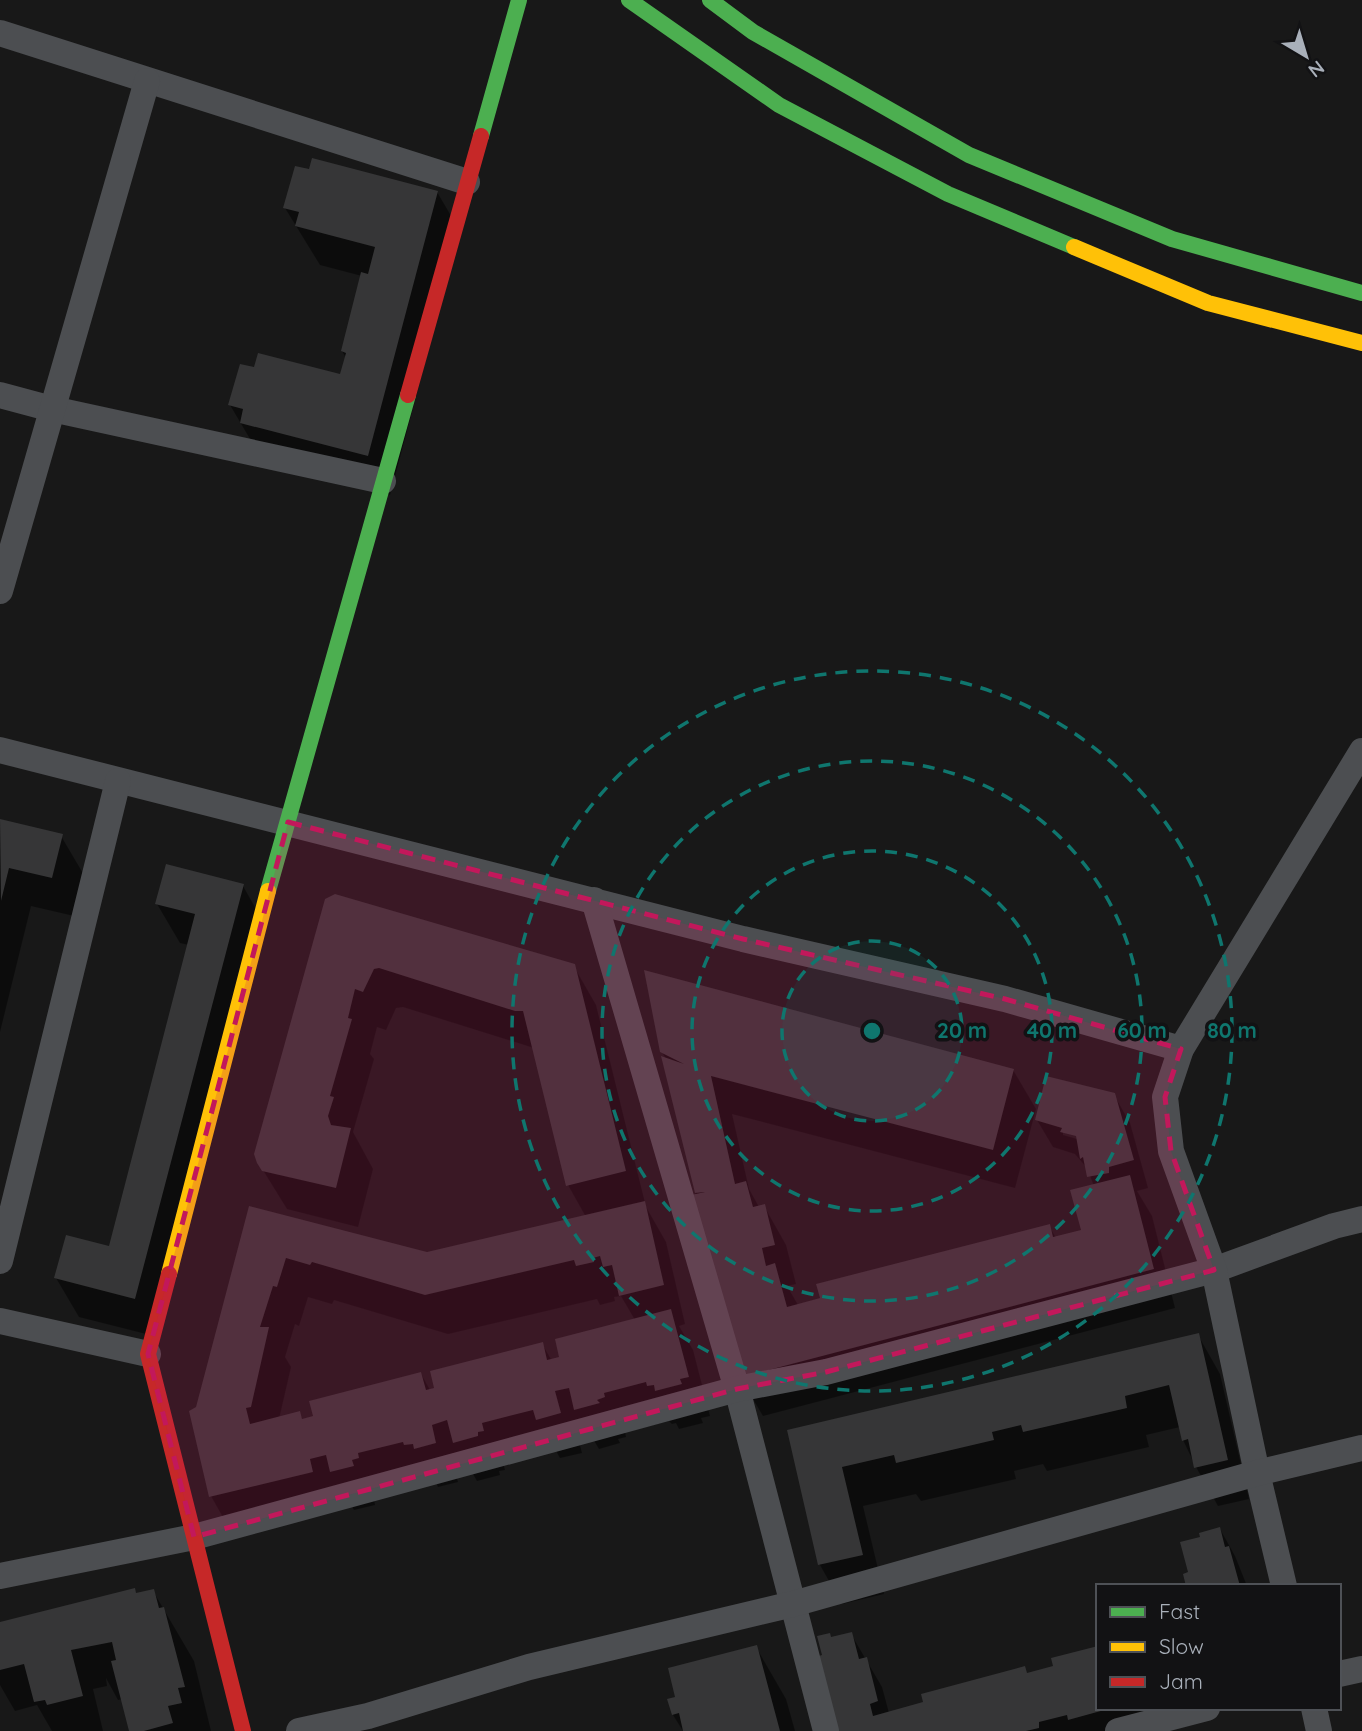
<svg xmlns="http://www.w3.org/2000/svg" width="1362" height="1731" viewBox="0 0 1362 1731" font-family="Quicksand,sans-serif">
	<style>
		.shadow { fill: #0007; fill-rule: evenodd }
		.building { fill: #363637 }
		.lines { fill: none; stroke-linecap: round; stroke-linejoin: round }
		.street { stroke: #4c4e51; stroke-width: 26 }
		.fast { stroke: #4caf50; stroke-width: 16 }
		.slow { stroke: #ffc107; stroke-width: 16 }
		.jam { stroke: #c62828; stroke-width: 16 }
		.marked { fill: #c2185b; fill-opacity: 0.2; stroke: #c2185b; stroke-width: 5; stroke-dasharray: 14 9; stroke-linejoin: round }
		.ring { fill: none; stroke: #0f766e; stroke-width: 3.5; stroke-dasharray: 12 9 }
		.centre { fill: #0f766e; stroke: #121214; stroke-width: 3.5 }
		.ring-label { font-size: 21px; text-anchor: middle; font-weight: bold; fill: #0f766e; stroke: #121214; stroke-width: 7; stroke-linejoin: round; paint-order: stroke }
	</style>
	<rect width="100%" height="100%" fill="#181818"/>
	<!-- shadow -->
	<g class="shadow">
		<polygon points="311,171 437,192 460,231 390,495 253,444 230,405 341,376 346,358 342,351 362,276 320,265 285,208"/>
		<polygon points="0,821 61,836 84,875 74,916 31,906 0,1032"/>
		<polygon points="243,886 265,925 158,1337 79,1317 56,1278 110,1248 189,945 180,943 157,904"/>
		<path d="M327,900L573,965L596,1005L646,1207L666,1242L685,1324L679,1326L693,1350L710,1416L701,1418L703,1423L679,1429L676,1423L672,1424L669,1421L625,1432L626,1437L618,1439L620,1443L599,1449L586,1427L576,1430L582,1453L560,1458L555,1449L503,1463L505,1470L499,1471L500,1475L477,1481L465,1460L453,1464L458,1482L438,1487L436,1482L374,1499L375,1505L354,1510L345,1494L233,1535L211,1496L197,1408L250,1208L427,1254L586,1217L568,1185L534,1048L403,1007L396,1008L386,1030L377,1027L370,1054L374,1059L353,1132L373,1169L358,1227L287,1209L258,1162ZM621,1296L635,1320L552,1361L542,1344L430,1390L421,1374L303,1421L299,1413L279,1419L291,1367L285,1357L295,1324L299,1326L308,1297L332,1304L334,1300L448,1334L597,1299L600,1305L615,1301L614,1297Z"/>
		<path d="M662,1052L1013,1070L1036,1109L1015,1188L732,1114L749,1189L759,1207L764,1206L786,1245L796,1284L787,1286L798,1305L1049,1226L1056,1238L1083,1231L1094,1186L1087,1168L1075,1154L1053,1147L1037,1120L1114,1095L1130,1123L1148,1188L1137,1191L1152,1216L1175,1308L763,1416L740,1377L663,1058L666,1059ZM1063,1131L1085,1137L1084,1141L1063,1135Z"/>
		<polygon points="1198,1335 1220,1374 1249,1499 1218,1506 1196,1467 1183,1440 1180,1427 1146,1435 1149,1447 1047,1471 1043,1464 1014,1471 1016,1479 921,1501 916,1494 863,1506 884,1594 842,1604 820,1565 789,1431"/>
		<polygon points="1220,1529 1235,1556 1247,1586 1188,1586 1202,1538"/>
		<polygon points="153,1591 194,1661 211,1731 131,1731 123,1699 118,1700 106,1678 107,1686 93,1689 103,1731 52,1731 37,1705 15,1711 0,1685 0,1624"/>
		<polygon points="851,1634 882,1687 889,1713 1028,1675 1098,1708 1209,1708 1143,1731 837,1731 824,1656 831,1639"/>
		<polygon points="756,1647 786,1699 795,1731 683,1731 673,1715 669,1701"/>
	</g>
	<!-- building -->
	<g class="building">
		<polygon points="312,158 438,191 368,456 240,423 243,409 228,405 240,364 254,367 258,353 340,374 346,353 341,351 361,272 368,274 375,247 295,226 299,212 283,208 295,166 309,169"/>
		<polygon points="0,819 63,834 52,878 9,868 1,901"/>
		<polygon points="166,864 244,884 135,1299 54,1278 66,1235 109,1246 195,914 155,904"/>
		<polygon points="335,894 575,964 626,1171 566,1186 523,1011 515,1011 379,968 374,969 363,992 355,989 348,1018 352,1019 330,1096 334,1097 328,1116 331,1125 351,1128 336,1188 262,1171 257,1163 254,1154 325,899"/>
		<polygon points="644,970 1014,1069 993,1150 711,1076 735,1184 746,1181 753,1207 765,1204 775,1245 762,1248 766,1266 775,1263 787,1307 820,1298 816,1284 1050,1224 1053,1237 1081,1230 1070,1190 1130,1175 1154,1269 738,1378 691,1195 705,1192 695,1193 661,1056 684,1064 660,1052"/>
		<polygon points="1046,1076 1115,1093 1134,1160 1109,1167 1109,1173 1087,1177 1083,1157 1080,1159 1076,1136 1060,1132 1062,1128 1035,1120"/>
		<polygon points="645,1201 664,1285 619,1296 612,1265 603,1267 600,1256 593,1258 594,1262 576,1266 574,1260 425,1295 312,1262 310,1265 286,1258 277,1287 273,1286 260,1327 269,1327 251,1407 246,1408 250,1424 300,1411 302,1419 313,1416 309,1401 421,1372 426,1390 434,1388 430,1371 543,1342 547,1360 559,1357 555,1339 671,1309 689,1377 680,1379 682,1384 655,1391 654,1385 647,1386 646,1382 604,1393 605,1397 597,1400 600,1403 574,1410 569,1388 555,1391 561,1413 536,1420 533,1410 482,1423 484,1431 478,1432 478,1436 453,1443 447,1420 432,1425 436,1443 414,1449 413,1444 404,1445 403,1442 358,1453 359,1458 352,1460 354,1466 330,1472 326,1455 310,1459 313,1472 209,1497 189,1411 196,1407 249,1206 427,1252"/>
		<polygon points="1199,1333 1228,1460 1194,1468 1188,1439 1182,1441 1169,1385 1125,1396 1127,1408 1023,1432 1021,1425 992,1432 994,1440 896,1463 894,1455 842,1467 863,1555 818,1565 787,1430"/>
		<polygon points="1220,1527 1225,1547 1229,1546 1240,1586 1186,1586 1183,1574 1188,1572 1180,1542 1200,1537 1199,1533"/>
		<polygon points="135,1588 136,1593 154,1589 159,1608 164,1607 185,1687 178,1688 182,1703 168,1706 173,1723 144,1731 129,1731 111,1661 116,1660 112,1642 71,1650 83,1696 47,1705 45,1700 34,1702 24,1664 0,1670 0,1622"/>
		<polygon points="852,1632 859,1659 867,1657 878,1701 870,1704 873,1716 923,1702 921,1694 1025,1666 1027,1673 1053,1666 1051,1658 1098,1646 1098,1708 1108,1709 1068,1720 1067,1715 1039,1722 1039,1728 1026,1731 836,1731 816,1657 822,1655 817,1636 830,1633 831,1637"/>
		<polygon points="757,1645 780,1731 683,1731 679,1713 672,1715 667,1699 675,1697 668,1668"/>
	</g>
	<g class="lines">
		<!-- street -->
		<g class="street">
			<polyline points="0,33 467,182"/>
			<polyline points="0,395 52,409 383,481"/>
			<polyline points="0,591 147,81"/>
			<polyline points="0,750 743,939 1005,999 1181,1049"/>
			<polyline points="594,900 737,1389 826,1731"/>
			<polyline points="0,1261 118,781"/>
			<polyline points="0,1321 148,1354"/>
			<polyline points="0,1576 194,1537 737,1389 826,1372 1214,1270 1334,1226 1362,1219"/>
			<polyline points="1284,1586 1257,1473 1214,1270 1171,1151 1165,1097 1181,1049 1362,751"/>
			<polyline points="1339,1674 1362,1669"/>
			<polyline points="1314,1708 1319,1731"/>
			<polyline points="299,1731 368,1716 529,1667 793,1604 1257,1473 1362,1448"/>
			<polyline points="1118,1731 1207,1708"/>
		</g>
		<!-- fast -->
		<g class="fast">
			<polyline points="629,0 779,105 948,194 1074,247"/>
			<polyline points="710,0 753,32 969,155 1172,239 1362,293"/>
			<polyline points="481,136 519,0"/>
			<polyline points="268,891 408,395"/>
		</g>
		<!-- slow -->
		<g class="slow">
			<polyline points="1074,247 1208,303 1362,343"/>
			<polyline points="169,1274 268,891"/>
		</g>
		<!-- jam -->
		<g class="jam">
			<polyline points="408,395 481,136"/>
			<polyline points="169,1274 148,1354 243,1731"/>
		</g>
	</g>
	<!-- marked area -->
	<path class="marked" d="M288,822L743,939L1005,999L1181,1049L1165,1097L1171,1151L1214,1270L826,1372L737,1389L194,1537L148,1354Z"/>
	<!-- distance rings -->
	<circle cx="872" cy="1031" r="90" fill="#0f766e" fill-opacity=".12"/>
	<g class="ring">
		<circle cx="872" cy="1031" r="90"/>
		<circle cx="872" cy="1031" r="180"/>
		<circle cx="872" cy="1031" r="270"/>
		<circle cx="872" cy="1031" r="360"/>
	</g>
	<circle cx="872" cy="1031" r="10" class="centre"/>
	<g class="ring-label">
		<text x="962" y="1038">20 m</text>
		<text x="1052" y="1038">40 m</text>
		<text x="1142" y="1038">60 m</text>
		<text x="1232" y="1038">80 m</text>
	</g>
	<!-- legend -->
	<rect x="1096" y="1584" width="245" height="126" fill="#121214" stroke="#4e5156" stroke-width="2"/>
	<rect x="1110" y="1607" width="35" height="10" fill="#4caf50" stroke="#4e5156" stroke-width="2"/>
	<text x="1159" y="1619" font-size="21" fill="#a9b0ba">Fast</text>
	<rect x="1110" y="1642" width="35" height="10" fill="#ffc107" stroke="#4e5156" stroke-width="2"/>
	<text x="1159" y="1654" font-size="21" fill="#a9b0ba">Slow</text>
	<rect x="1110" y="1677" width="35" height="10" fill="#c62828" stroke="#4e5156" stroke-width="2"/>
	<text x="1159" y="1689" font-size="21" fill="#a9b0ba">Jam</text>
	<!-- north arrow -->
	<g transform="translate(1306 56) rotate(142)" stroke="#121214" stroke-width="5" paint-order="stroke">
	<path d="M0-5L12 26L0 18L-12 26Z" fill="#a9b0ba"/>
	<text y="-10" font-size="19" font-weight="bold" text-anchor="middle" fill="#a9b0ba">N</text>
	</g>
</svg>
